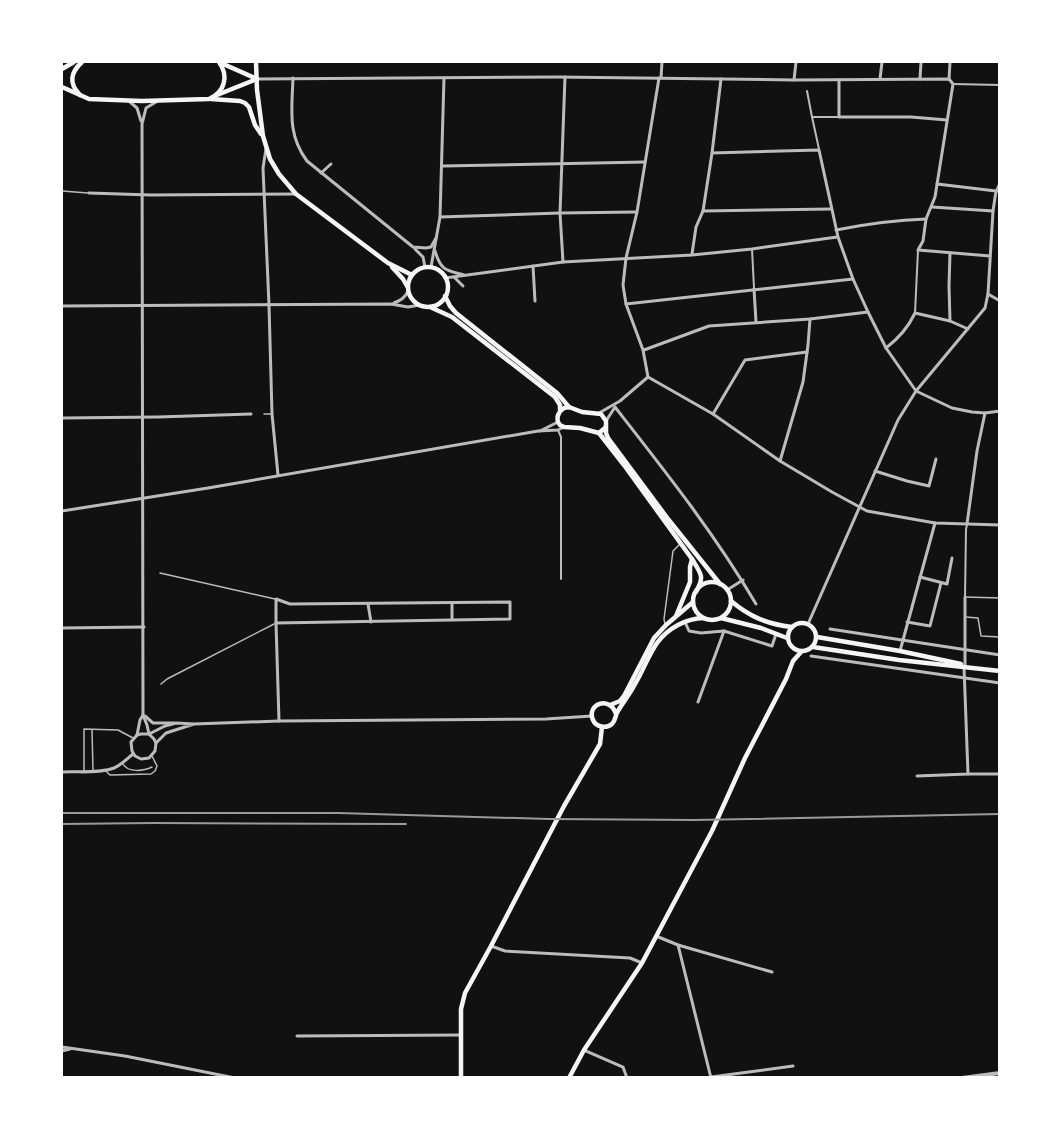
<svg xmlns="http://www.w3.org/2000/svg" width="1061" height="1139" viewBox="0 0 1061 1139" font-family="Lato,sans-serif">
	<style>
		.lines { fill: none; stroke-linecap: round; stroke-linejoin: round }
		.service { stroke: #bcbcbc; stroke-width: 1.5 }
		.pedestrian { stroke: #bcbcbc; stroke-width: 2 }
		.minor { stroke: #bcbcbc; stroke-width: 3 }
		.tertiary { stroke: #bcbcbc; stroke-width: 4 }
		.secondary { stroke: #f5f5f5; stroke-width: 4.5 }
		.rail { stroke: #9a9a9a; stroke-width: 2 }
	</style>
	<rect width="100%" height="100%" fill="#111"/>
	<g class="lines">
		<!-- service -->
		<g class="service">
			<polyline points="62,191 88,193"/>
			<polyline points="264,414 272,414"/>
			<polyline points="160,573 275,599"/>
			<polyline points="965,597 1000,598"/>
			<polyline points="966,617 978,618 981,636 1000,637"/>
			<polyline points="665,624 664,619 673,551 679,545"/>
			<polyline points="161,684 167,679 274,624"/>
			<polyline points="92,730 93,770"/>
			<path d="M123,764C128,773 144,771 152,767"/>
			<polyline points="84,771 84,729 118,730 133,738"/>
			<polyline points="106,771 110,775 151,774 155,771 157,766 152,756"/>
		</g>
		<!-- pedestrian -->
		<g class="pedestrian">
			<polyline points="953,84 1000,85"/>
			<polyline points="807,91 812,117"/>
			<polyline points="819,149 812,117 839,117"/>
			<polyline points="1000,182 996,191 1000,192"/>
			<polyline points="752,249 754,288"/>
			<polyline points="915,313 918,250"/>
			<polyline points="558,430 561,437 561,579"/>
			<polyline points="965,597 966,529 967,525"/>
		</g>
		<!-- minor -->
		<g class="minor">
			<path d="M293,78C292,109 287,134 307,161L413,247L426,248L431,247L436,238"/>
			<polyline points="661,78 662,62"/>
			<polyline points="257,79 557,77 794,80 949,79 953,84 935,197 926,219 923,241 918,250 990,256"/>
			<polyline points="880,79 882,62"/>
			<polyline points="920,79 921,62"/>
			<polyline points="949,79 950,62"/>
			<polyline points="794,80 796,62"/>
			<polyline points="839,80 839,117 911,117 947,120"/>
			<polyline points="130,102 137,108 141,121"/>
			<polyline points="266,149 263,168 269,305 272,414 278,475"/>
			<polyline points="712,153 819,150 838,237 853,279 868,312 886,348 916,391 952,408 972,412 985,413 1000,411"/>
			<polyline points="443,166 645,162"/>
			<polyline points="321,173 331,164"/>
			<polyline points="89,193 151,195 296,194"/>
			<polyline points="932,207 993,211 996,191 937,184"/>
			<polyline points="703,211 831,209"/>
			<polyline points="440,217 560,213 636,212"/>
			<path d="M836,230C866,224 896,220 926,219"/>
			<polyline points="415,249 423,257 425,267"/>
			<path d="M435,251C441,271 446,270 464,275"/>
			<polyline points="692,254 696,227 703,211 712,153 721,79"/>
			<polyline points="563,262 560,213 565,77"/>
			<polyline points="533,266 535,301"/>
			<polyline points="431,267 440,217 444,78"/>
			<polyline points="454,277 463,286"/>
			<polyline points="445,278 563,262 692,255 752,249 837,237"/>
			<polyline points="754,289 756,322"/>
			<polyline points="988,294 1000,301"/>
			<path d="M394,303C401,300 405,298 408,291"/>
			<polyline points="626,304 853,279"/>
			<polyline points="62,306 391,304 408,307 420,305"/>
			<polyline points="950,321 949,286 950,253"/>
			<path d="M886,348C899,338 908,328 915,313L950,321L968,329"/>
			<polyline points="644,350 709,326 810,319 868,312"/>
			<polyline points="648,377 713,414 780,461 832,492 867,511 935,523 1000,525"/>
			<polyline points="648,377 643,350 626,304 623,285 626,258 637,212 659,78"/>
			<path d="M615,407C665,471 715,534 756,604"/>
			<polyline points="599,413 620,401 648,377"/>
			<polyline points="713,414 745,360 807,352"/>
			<polyline points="62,418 158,417 251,414"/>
			<polyline points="606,421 615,407"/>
			<polyline points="540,431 558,422"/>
			<polyline points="780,461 803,382 808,345 810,319"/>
			<polyline points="875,471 907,481 929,486 936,459"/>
			<polyline points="62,511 208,488 538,431 558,430 564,427"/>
			<polyline points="967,524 977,451 985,413"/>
			<polyline points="920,577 947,584 952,558"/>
			<polyline points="727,590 743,580"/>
			<polygon points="276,599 290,604 510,602 510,619 276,623"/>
			<polyline points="452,603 452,619"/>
			<polyline points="368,604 371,622"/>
			<polyline points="685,622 689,631 701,633 724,631 772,646 776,634"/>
			<polyline points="907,622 930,626 941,583"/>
			<polyline points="276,623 279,721"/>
			<polyline points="808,624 898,420 916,391 985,308 988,294 993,211"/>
			<polyline points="62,628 144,627"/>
			<polyline points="830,629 1000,655"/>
			<polyline points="900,651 935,523"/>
			<polyline points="811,656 1000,683"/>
			<polyline points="965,665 965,597"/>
			<polyline points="698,702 724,631"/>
			<polyline points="145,716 153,723 174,723"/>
			<polyline points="194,724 166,733 156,743 155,751 149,758 141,759 135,756 132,751 131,742 137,735 141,734 149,734 165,726 176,723 194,724 279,721 546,719 592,716"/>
			<polyline points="149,734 147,725 143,715 142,124 146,108 156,102"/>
			<polyline points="149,734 154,739 156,743"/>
			<polyline points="137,735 140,720 143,715"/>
			<path d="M62,772C78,771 98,774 114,768C121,765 127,759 133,754"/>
			<polyline points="968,774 1000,774"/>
			<polyline points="917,776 968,774 964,667"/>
			<polyline points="656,936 678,945 772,972"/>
			<polyline points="678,945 711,1078"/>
			<polyline points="491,946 505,951 630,958 642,963"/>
			<polyline points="297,1036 461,1035"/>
			<polyline points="62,1047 125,1056 235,1078"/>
			<polyline points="584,1050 623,1067 627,1078"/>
			<polyline points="62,1051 70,1049"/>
			<polyline points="711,1077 793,1066"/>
		</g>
		<!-- tertiary -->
		<polyline class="tertiary" points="962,1078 1000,1073"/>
		<!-- secondary -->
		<g class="secondary">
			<polyline points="256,62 257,90 263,136 270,159 279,174 296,194 388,263 412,275"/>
			<polyline points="221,63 257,79"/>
			<polyline points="62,69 74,62"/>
			<path d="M62,87L89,99L142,101L209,99C225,92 229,76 219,62"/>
			<path d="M80,95C68,83 71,72 82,62"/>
			<polyline points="217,95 257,79"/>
			<polyline points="211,99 240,101 245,103 249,107 255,125 261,134"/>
			<polyline points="392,267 403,279 407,286"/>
			<circle cx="428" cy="287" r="20"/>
			<polyline points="445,296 450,306 456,313 557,393 569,407"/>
			<polyline points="430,307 452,317 555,397 560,405 560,410"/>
			<path d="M569,407L582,412L601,414L606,421V427L599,433L580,428L564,427L560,425C555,419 558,412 564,408Z"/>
			<polyline points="606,427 606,433 608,438 668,519 720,584"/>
			<path d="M599,433L624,465L692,559C701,574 705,576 696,592"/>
			<circle cx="712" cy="601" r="19"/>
			<path d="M731,601C750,617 767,624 792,627"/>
			<polyline points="676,616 690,582 690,567 692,559"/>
			<polyline points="721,618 761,628 787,638"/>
			<circle cx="802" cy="637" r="14"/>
			<polyline points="817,637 900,651 961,664"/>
			<polyline points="813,647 899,660 1000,671"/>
			<polyline points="610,705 620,701 624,696 654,638 666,625 693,602"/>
			<path d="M616,714C610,695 586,704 593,720C596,727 606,729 612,724C616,720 615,715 618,711C623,702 630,694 635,684C643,671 648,656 657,643C667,629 686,618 704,618"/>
			<polyline points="461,1078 461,1009 465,993 491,946 564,806 600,744 602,727"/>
			<polyline points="569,1078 584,1050 642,963 712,831 745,758 786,679 793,661 801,652"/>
		</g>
		<!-- rail -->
		<g class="rail">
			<polyline points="62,813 338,813 549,819 694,820 1000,814"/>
			<polyline points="62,824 153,823 406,824"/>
		</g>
	</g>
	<!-- border -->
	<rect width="1061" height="1139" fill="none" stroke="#ffffff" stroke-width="126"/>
</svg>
